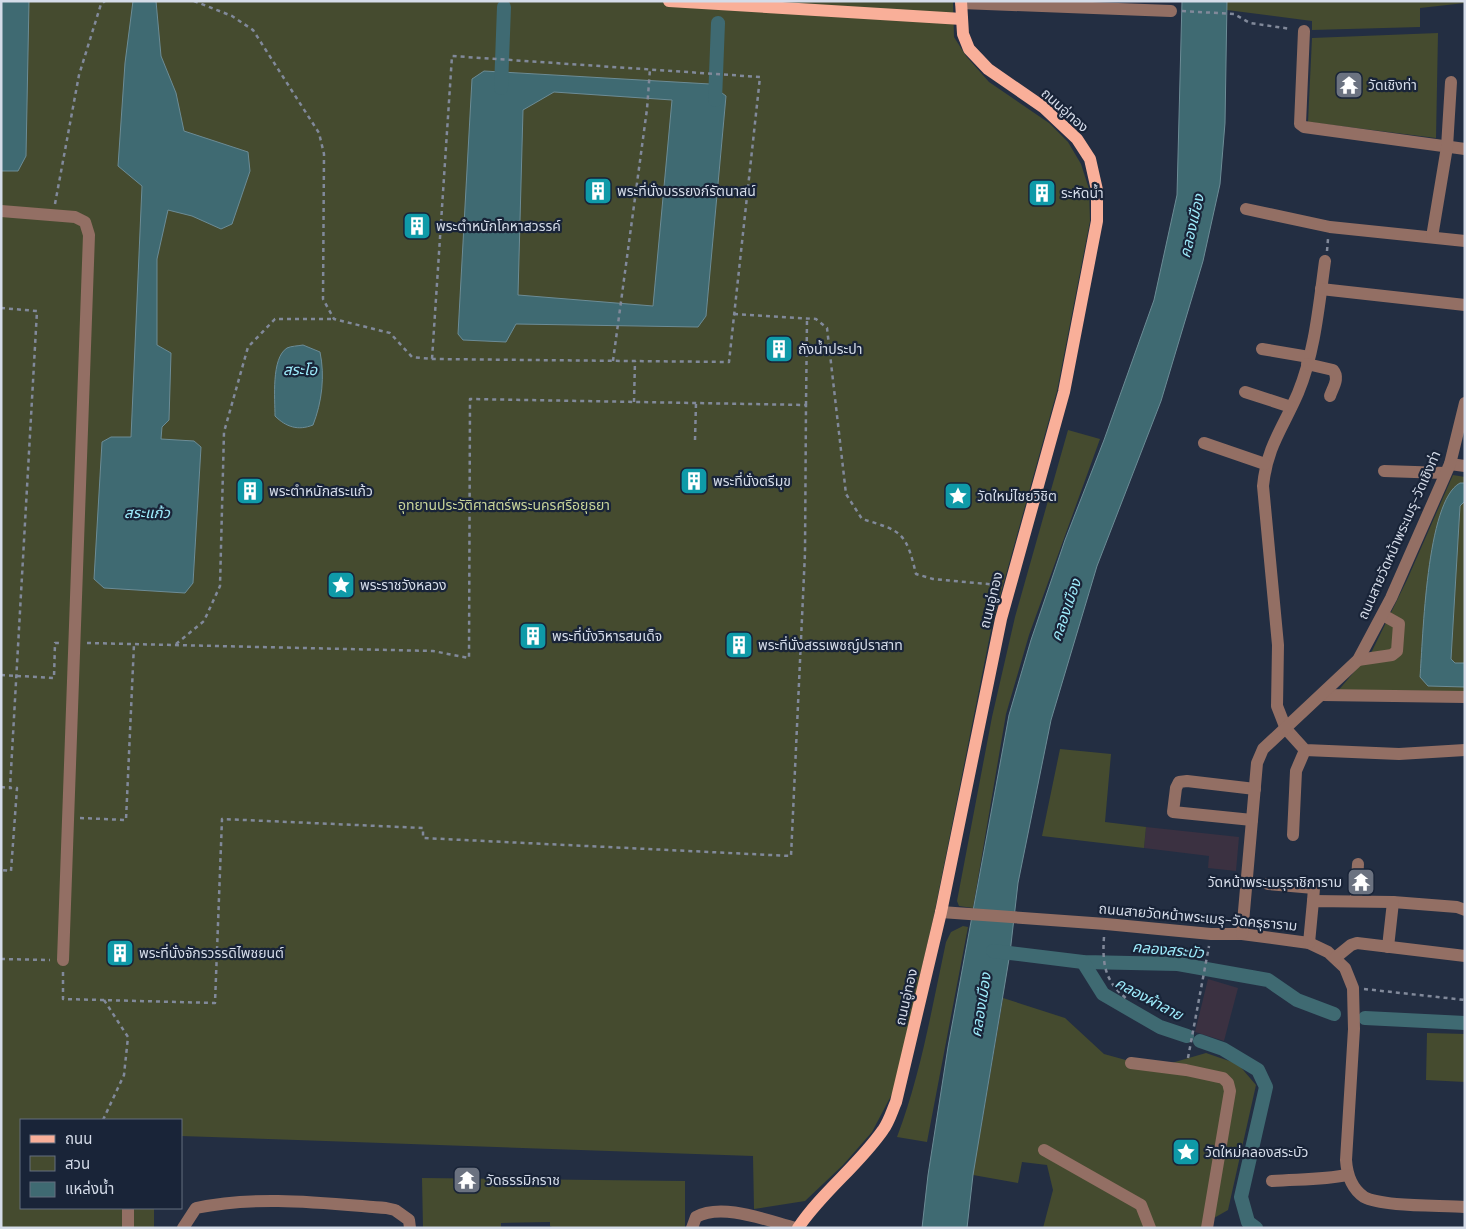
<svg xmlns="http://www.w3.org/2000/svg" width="1466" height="1229" viewBox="0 0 1466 1229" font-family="'DM Sans','Noto Sans Thai',sans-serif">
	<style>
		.commercial { fill: #3b3141 }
		.green { fill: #454b2f }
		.water { fill: #3f6a72; stroke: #6c8c96; fill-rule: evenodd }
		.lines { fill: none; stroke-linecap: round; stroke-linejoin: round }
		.canal { stroke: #3f6a72; stroke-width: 14 }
		.path { stroke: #81899a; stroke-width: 2.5; stroke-dasharray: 4 4; stroke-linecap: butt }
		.minor { stroke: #936f64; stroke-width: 12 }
		.major { stroke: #f9af99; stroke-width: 12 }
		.labels { text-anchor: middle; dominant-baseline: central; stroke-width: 4.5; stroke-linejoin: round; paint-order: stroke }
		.poi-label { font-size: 14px; fill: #d5dce9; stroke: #192438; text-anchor: start }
		.street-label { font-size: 14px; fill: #d5dce9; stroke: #192438 }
		.park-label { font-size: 14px; fill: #c8d499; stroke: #192438 }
		.water-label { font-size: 15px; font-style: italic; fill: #9eecfc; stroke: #192438 }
	</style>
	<rect width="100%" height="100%" fill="#232e42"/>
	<!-- commercial -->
	<g class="commercial">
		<polygon points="1146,827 1239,837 1236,871 1208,868 1209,856 1144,848"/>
		<polygon points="1208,979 1238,988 1224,1041 1195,1032"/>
	</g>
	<!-- green -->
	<g class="green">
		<polygon points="1,1 953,1 954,37 966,56 989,82 1049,123 1068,142 1081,164 1089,189 1090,221 1057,391 992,625 934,915 893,1092 872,1132 843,1165 805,1201 754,1209 753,1156 181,1136 181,1120 21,1120 21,1208 154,1208 154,1228 1,1228"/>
		<polygon points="1227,1 1465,1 1465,3 1420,8 1420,27 1312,30 1312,21 1227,10"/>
		<polygon points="1438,33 1436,138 1308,122 1312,38"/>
		<polygon points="1068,430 1100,439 1029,635 1006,714 973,908 959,906 957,901 992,717 1015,617"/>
		<polygon points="1453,475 1465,477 1465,692 1337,692 1372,651 1407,580"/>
		<polygon points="1060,749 1111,754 1105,822 1146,827 1144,848 1042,836"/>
		<path d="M963,926L968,927L927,1142L897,1137C921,1074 932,1007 946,942L951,932Z"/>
		<polygon points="1003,998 1065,1018 1104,1054 1133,1062 1168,1064 1206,1053 1238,1064 1256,1085 1228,1210 1214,1218 1206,1228 1043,1228 1053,1190 1047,1165 1022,1162 1018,1183 973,1175"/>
		<polygon points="1427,1033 1465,1034 1465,1082 1426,1080"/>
		<polygon points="422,1178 685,1181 685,1228 554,1228 550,1226 550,1222 501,1223 501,1227 497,1228 423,1228"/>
	</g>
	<!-- water -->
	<g class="water">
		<polygon points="1,1 29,1 26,156 18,171 1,171"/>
		<polygon points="133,1 156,1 161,56 176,93 184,131 248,152 250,171 232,224 221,229 192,216 168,210 157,259 157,345 171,353 169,420 162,427 161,439 194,441 201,447 193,583 185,593 104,588 94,579 102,442 111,437 131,437 142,186 118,166 125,63"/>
		<polygon points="1182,1 1227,1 1225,123 1220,184 1203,261 1161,401 1097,566 1051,720 1018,883 1010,953 973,1175 967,1228 922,1228 928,1175 948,1047 1009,715 1031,640 1065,540 1104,440 1154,300 1177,195"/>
		<path d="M484,71L710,84L726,96L706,316L698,327L516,324L506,342L463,340L458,334L472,79ZM554,92L672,100L653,306L518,295L523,110Z"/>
		<path d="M303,345L320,352C325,376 322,402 313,425C298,431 286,427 275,416C275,399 271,358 287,348C291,346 298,346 303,345Z"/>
		<path d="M1460,483H1465V501L1460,506L1451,659L1455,663H1465V687L1428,686L1420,677C1423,639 1426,501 1460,483Z"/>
	</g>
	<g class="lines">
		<!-- canal -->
		<g class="canal">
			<polyline points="501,88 504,7"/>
			<polyline points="715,100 718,23"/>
			<polyline points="993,951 1083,962 1178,964 1268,980 1297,1000 1334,1014"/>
			<polyline points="1083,962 1103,994 1160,1027 1187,1036"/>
			<polyline points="1365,1018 1465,1023"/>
			<polyline points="1200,1041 1223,1049 1258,1070 1266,1087 1241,1197 1248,1222 1256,1228"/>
		</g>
		<!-- path -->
		<g class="path">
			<polyline points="194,1 232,16 253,30 319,133 324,154 323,299 334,319 390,333 412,357 432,359 729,362 760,77 452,56 432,359"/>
			<polyline points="1182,11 1234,14 1250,23 1291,29"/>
			<polyline points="55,204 79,75 101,4 105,1"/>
			<polyline points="1327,251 1328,239"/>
			<polyline points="1,308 37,311 10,788 17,788 11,871 1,870"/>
			<path d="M734,314L816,319L827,328L846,494L862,519C902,531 906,532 916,574L933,579L998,585"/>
			<polyline points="613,361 647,109 650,69"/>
			<polyline points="634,402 635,361"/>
			<polyline points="806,405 807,319"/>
			<polyline points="695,440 696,403"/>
			<polyline points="176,644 204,621 220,586 224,432 248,347 275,319 333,319"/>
			<polyline points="1,675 54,678 55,643 61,643"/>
			<polyline points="1,787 10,788"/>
			<polyline points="80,818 126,820 134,644"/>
			<path d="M1104,937C1102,964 1105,982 1127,999"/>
			<polyline points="1,959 50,960"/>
			<polyline points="63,972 63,999 215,1003 222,819 423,828 423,838 791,856 805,553 806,405 470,399 469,658 433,651 87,643"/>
			<polyline points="1364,989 1465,1000"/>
			<polyline points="1188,1058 1209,946"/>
			<polyline points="103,1120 124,1075 128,1037 104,1000"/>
		</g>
		<!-- minor -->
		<g class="minor">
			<polyline points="961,3 1171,11"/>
			<polyline points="1304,31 1300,124 1304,127 1465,149"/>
			<polyline points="1246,209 1330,227 1465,241"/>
			<polyline points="1,211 75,217 85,222 89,235 63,960"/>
			<polyline points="1432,237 1447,147 1451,82"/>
			<path d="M1325,261C1319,304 1315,352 1298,393C1283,428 1267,446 1263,486L1278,645L1277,706L1286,729L1305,750L1399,754L1465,750"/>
			<polyline points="1321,289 1465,305"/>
			<polyline points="1262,349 1309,357"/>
			<path d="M1307,364L1333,370C1340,378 1333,387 1330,396"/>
			<polyline points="1245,392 1291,407"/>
			<polyline points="1204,443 1265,464"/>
			<polyline points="1450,464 1465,466"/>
			<polyline points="1384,471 1445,473"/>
			<polyline points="1358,660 1392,655 1397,651 1399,624 1383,615"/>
			<polyline points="1323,695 1465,697"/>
			<polyline points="1252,820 1173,812 1176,788 1179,782 1187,781 1255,789"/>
			<polyline points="1293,835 1296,771 1305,750"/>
			<polyline points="1268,884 1314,888 1313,901"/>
			<polyline points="1356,901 1358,864"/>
			<path d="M941,912L1106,924L1211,934H1242L1309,943L1328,952L1345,968L1353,988L1354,1029L1346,1160C1347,1175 1351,1188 1364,1197C1382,1207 1442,1205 1465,1207"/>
			<polyline points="1242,934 1257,763 1263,749 1358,660 1391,598 1450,464 1465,403"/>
			<polyline points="1309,943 1313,901 1393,902 1457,907 1465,910"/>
			<polyline points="1388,947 1393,902"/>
			<polyline points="1335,958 1351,945 1357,943 1465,956"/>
			<polyline points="1131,1063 1186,1070 1223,1078 1228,1083 1230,1091 1207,1228"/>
			<polyline points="1044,1150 1141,1205 1150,1228"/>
			<path d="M1272,1181C1297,1179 1322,1180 1347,1175"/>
			<polyline points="128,1228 128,1208"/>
			<path d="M183,1228L196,1208C258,1195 322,1203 386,1208L395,1210L409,1220L410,1228"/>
			<path d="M692,1228L696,1217C722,1202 768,1221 796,1228"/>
		</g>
		<!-- major -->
		<g class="major">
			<polyline points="669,1 962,19"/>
			<path d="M798,1228C822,1192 858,1166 883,1130C889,1122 892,1111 896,1102L941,912L1001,619L1064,392L1097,221V190L1090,159L1077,139L1043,107L988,69L969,49L963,34L961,1"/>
		</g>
	</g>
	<!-- icons -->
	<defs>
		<symbol id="temple-square" viewBox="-11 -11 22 22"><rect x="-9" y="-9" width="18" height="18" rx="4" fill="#6b7280" stroke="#192438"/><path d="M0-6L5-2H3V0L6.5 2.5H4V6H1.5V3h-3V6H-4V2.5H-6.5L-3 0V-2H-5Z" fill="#fff"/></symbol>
		<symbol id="building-square" viewBox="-11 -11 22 22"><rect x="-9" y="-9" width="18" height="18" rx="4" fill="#0f9aa8" stroke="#192438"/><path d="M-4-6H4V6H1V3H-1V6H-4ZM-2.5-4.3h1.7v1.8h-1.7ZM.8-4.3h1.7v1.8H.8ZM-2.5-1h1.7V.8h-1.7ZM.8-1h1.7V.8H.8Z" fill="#fff"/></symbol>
		<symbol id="sight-square" viewBox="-11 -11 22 22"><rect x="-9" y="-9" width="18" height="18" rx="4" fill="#0f9aa8" stroke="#192438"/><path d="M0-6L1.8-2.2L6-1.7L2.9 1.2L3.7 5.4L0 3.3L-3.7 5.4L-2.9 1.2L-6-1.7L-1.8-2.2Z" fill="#fff"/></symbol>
	</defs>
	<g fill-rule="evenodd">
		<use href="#temple-square" x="1333" y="69" width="32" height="32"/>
		<use href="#building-square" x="582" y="175" width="32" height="32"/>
		<use href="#building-square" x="1026" y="177" width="32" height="32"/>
		<use href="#building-square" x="401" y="210" width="32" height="32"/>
		<use href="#building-square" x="763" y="333" width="32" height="32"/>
		<use href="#building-square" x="678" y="465" width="32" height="32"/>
		<use href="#building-square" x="234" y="475" width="32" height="32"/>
		<use href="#sight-square" x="942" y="480" width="32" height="32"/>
		<use href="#sight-square" x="325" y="569" width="32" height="32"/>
		<use href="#building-square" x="517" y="620" width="32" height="32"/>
		<use href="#building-square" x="723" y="629" width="32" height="32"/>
		<use href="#temple-square" x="1345" y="866" width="32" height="32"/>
		<use href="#building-square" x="104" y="937" width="32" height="32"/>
		<use href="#sight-square" x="1170" y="1136" width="32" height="32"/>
		<use href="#temple-square" x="451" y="1164" width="32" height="32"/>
	</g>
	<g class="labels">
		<!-- poi labels -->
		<g class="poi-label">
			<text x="1368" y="85">วัดเชิงท่า</text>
			<text x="617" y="191">พระที่นั่งบรรยงก์รัตนาสน์</text>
			<text x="1061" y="193">ระหัดน้ำ</text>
			<text x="436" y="226">พระตำหนักโคหาสวรรค์</text>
			<text x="798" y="349">ถังน้ำประปา</text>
			<text x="713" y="481">พระที่นั่งตรีมุข</text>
			<text x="269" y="491">พระตำหนักสระแก้ว</text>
			<text x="977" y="496">วัดใหม่ไชยวิชิต</text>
			<text x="360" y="585">พระราชวังหลวง</text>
			<text x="552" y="636">พระที่นั่งวิหารสมเด็จ</text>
			<text x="758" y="645">พระที่นั่งสรรเพชญ์ปราสาท</text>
			<text x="1342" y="882" text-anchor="end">วัดหน้าพระเมรุราชิการาม</text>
			<text x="139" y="953">พระที่นั่งจักรวรรดิไพชยนต์</text>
			<text x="1205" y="1152">วัดใหม่คลองสระบัว</text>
			<text x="486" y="1180">วัดธรรมิกราช</text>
		</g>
		<!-- street labels -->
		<g class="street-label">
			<text transform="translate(1065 110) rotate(42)">ถนนอู่ทอง</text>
			<text transform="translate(1399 535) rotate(-66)">ถนนสายวัดหน้าพระเมรุ-วัดเชิงท่า</text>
			<text transform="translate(991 600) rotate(-76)">ถนนอู่ทอง</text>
			<text transform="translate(1198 917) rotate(5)">ถนนสายวัดหน้าพระเมรุ-วัดครุธาราม</text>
			<text transform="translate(906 997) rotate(-77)">ถนนอู่ทอง</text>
		</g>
		<!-- park labels -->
		<g class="park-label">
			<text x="504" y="505">อุทยานประวัติศาสตร์พระนครศรีอยุธยา</text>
		</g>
		<!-- water labels -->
		<g class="water-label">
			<text transform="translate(1192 226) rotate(-77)">คลองเมือง</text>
			<text x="300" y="370">สระโอ</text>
			<text x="147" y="513">สระแก้ว</text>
			<text transform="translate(1066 610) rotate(-71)">คลองเมือง</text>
			<text transform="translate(1168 950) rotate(5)">คลองสระบัว</text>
			<text transform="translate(1149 999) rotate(28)">คลองผ้าลาย</text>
			<text transform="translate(981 1005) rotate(-81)">คลองเมือง</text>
		</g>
	</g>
	<!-- border -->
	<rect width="1466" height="1229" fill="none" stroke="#d5dce9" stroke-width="5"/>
	<!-- legend -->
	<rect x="20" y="1119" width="162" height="90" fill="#192438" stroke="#646e7f"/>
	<rect x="30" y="1135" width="25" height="8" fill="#f9af99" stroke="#646e7f"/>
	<text x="65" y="1144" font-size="15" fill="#d5dce9">ถนน</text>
	<rect x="30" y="1156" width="25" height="15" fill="#454b2f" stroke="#646e7f"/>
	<text x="65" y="1169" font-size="15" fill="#d5dce9">สวน</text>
	<rect x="30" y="1182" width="25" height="15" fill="#3f6a72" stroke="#646e7f"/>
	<text x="65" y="1194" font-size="15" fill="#d5dce9">แหล่งน้ำ</text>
</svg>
